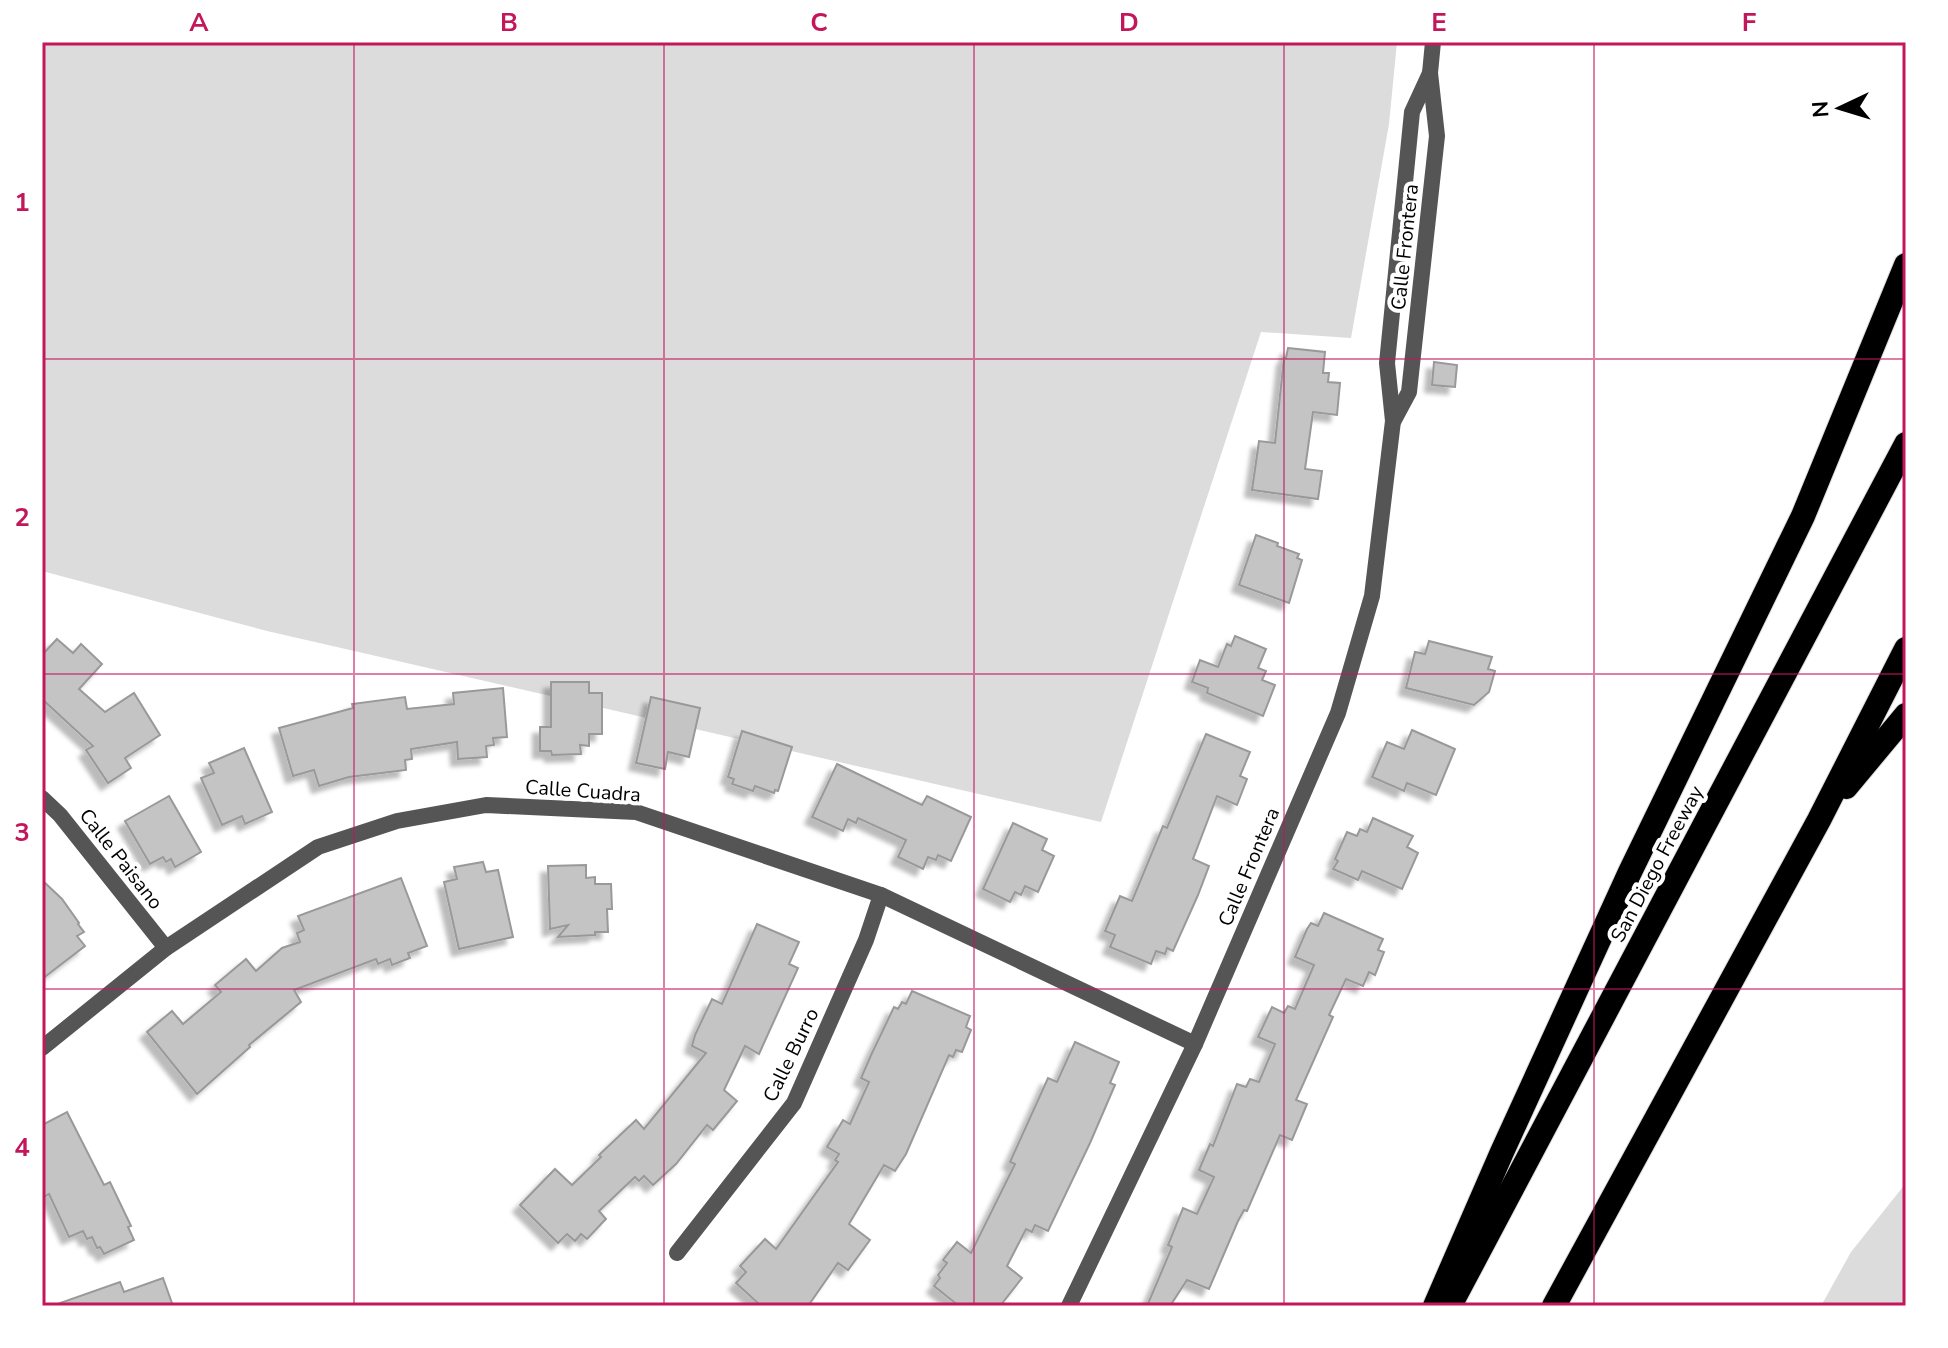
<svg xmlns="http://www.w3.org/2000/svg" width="1948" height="1348" viewBox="0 0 1948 1348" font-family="'Nunito Sans',sans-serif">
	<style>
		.green { fill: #dcdcdc }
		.building { fill: #c4c4c4; stroke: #999; stroke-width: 2; filter: url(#shadow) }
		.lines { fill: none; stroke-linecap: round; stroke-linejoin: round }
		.motorway-casing { stroke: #dbdbdb; stroke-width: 26 }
		.minor { stroke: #555; stroke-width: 16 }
		.tertiary { stroke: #555; stroke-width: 16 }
		.motorway { stroke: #000; stroke-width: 24 }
		.grid { fill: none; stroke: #c2185b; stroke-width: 2; stroke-opacity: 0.55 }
		.labels { text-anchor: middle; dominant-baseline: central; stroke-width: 8; stroke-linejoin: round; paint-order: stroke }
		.street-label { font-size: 20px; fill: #000; stroke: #fff }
		.neatline { fill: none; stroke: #c2185b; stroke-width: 3 }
		.grid-label { font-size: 26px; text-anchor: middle; font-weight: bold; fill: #c2185b }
	</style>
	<defs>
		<filter id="shadow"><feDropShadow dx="-7" dy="7" stdDeviation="2" flood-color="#0004"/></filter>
	</defs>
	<rect width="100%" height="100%" fill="#fff"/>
	<!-- green -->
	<g class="green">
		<polygon points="42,42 1397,42 1389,124 1351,338 1261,332 1101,822 267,631 42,571"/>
		<polygon points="1906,1183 1906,1306 1821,1306 1851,1252"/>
	</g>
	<!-- building -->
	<g class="building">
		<polygon points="1288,348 1325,352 1323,373 1329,373 1328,382 1340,383 1337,415 1313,412 1305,469 1322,471 1318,499 1252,490 1259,441 1275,443 1284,358 1286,358"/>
		<polygon points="1434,362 1457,365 1455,387 1432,385"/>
		<polygon points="1256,535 1278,543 1277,546 1299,554 1297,558 1302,560 1289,603 1239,585"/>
		<polygon points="1235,636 1266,649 1258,668 1266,671 1262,680 1275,685 1263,716 1207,693 1208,688 1192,682 1200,660 1218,667 1227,644 1231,646"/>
		<polygon points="57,639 73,653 81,644 102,664 79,689 105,712 134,693 160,735 125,758 131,768 108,783 86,750 93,746 42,699 42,655"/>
		<polygon points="1429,641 1492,657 1488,669 1495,671 1489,692 1474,705 1406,688 1415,652 1425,654"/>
		<polygon points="551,682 589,682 589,693 602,693 602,734 589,734 589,746 580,745 581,754 552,755 551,751 540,751 540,727 551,727"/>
		<polygon points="503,688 507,737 493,738 494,745 486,746 487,757 458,759 457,742 411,749 412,759 405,760 406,770 349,777 319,786 314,770 293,776 279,728 353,708 352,704 405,697 407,709 454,704 453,693"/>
		<polygon points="651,697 700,708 689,757 668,752 665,769 636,763"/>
		<polygon points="1412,730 1455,749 1436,795 1407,783 1404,791 1372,777 1387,742 1404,749"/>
		<polygon points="742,731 792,747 778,791 775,790 774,793 755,786 753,791 732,784 734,779 728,777"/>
		<polygon points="1206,734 1250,752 1240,776 1247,779 1237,805 1217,796 1193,859 1209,866 1198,895 1173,951 1167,948 1165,954 1156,951 1151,964 1110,947 1115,935 1105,931 1120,896 1132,901 1163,826 1167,828"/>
		<polygon points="244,748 272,812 245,824 242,816 222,825 201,778 214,773 209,763"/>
		<polygon points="837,764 922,805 927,796 971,817 951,861 938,855 936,860 928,857 923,869 898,857 906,840 858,818 856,823 848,819 843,831 812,817"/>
		<polygon points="169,796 201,852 175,867 171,859 166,862 163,857 150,864 125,821"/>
		<polygon points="1373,818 1413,836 1407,847 1418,853 1402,889 1362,871 1358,880 1333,869 1338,861 1335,859 1347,832 1357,836 1360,829 1367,832"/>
		<polygon points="1013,823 1047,839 1042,850 1054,856 1038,892 1025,886 1021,895 1015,892 1010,902 983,889"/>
		<polygon points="483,862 486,872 498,870 513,937 459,949 444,882 457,879 454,867"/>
		<polygon points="586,865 586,878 595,877 595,884 611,884 612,909 607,909 608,932 595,932 595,935 558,937 568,925 550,929 548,866"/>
		<polygon points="401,878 427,946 408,953 410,958 392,965 390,959 378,964 376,959 294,990 301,1002 249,1045 250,1047 197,1094 147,1032 172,1011 183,1024 221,992 215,985 246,959 256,971 282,948 300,942 297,933 304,930 298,916"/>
		<polygon points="42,880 62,899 79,923 78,924 84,932 77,936 85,946 42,979"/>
		<polygon points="1324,913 1383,939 1378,950 1384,952 1375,975 1369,972 1363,986 1346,979 1329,1015 1333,1017 1296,1100 1307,1104 1292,1140 1280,1135 1247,1211 1244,1210 1238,1221 1209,1289 1187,1280 1170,1306 1147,1306 1172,1247 1168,1245 1183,1208 1197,1214 1214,1177 1199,1170 1210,1144 1213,1146 1237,1084 1246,1087 1250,1079 1259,1082 1275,1044 1258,1037 1272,1007 1284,1013 1288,1006 1295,1009 1314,965 1295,957 1307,929 1311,923 1318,926"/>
		<polygon points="757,924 799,942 789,964 798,968 759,1054 745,1046 724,1090 737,1101 713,1130 707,1125 676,1164 653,1185 644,1176 639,1181 635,1177 599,1211 606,1219 587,1239 581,1234 575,1241 567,1234 558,1243 520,1205 555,1169 572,1185 601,1157 599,1155 636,1120 644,1129 706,1053 692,1046 695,1035 712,999 722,1004"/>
		<polygon points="912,991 970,1016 966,1027 971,1030 962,1052 956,1050 953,1057 949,1055 906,1154 895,1171 884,1165 849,1224 870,1240 848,1270 838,1263 808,1306 761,1306 736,1283 746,1272 740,1266 765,1239 776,1249 838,1162 835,1160 839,1154 827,1147 843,1120 850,1124 869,1082 861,1078 872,1053 894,1007 898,1009 902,1002 906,1004"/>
		<polygon points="1075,1042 1119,1062 1110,1083 1115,1085 1090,1143 1048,1231 1035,1225 1032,1232 1026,1229 1007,1266 1022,1278 1000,1306 959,1306 934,1286 940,1278 938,1275 947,1263 943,1260 957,1242 971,1253 1015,1164 1010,1162 1048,1078 1057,1082"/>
		<polygon points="67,1112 104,1185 110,1182 131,1226 128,1227 134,1240 104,1254 100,1247 97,1248 92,1237 87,1239 83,1231 69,1237 49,1194 42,1198 42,1125"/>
		<polygon points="163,1278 173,1306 61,1306 60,1303 120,1282 124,1292"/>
	</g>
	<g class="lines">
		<defs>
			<g id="motorway">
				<polyline points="1846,787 1906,715"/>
				<polyline points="1453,1300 1906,444"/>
				<polyline points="1435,1306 1502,1152 1630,872 1803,516 1906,265"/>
				<polyline points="1554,1306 1819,820 1906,649"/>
			</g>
		</defs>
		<!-- motorway casing -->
		<use href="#motorway" class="motorway-casing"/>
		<!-- minor -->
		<g class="minor">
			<polyline points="42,798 60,815 166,948"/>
			<polyline points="42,1048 166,948 318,847 397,821 486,805 636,812 881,895 1195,1044"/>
			<polyline points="677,1253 794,1103 866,940 881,895"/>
		</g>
		<!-- tertiary -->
		<g class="tertiary">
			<polyline points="1394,420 1409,392 1437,136 1430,73 1433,42"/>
			<polyline points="1069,1306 1195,1044 1338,713 1372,596 1393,421 1387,363 1412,112 1430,73"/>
		</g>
		<!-- motorway -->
		<use href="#motorway" class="motorway"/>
	</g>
	<!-- grid -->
	<path class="grid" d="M354,42V1306M664,42V1306M974,42V1306M1284,42V1306M1594,42V1306M42,359H1906M42,674H1906M42,989H1906"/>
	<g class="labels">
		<!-- street labels -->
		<g class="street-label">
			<text transform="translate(1405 247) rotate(-84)">Calle Frontera</text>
			<text transform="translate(583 791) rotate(4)">Calle Cuadra</text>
			<text transform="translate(121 859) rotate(52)">Calle Paisano</text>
			<text transform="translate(1657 864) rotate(-62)">San Diego Freeway</text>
			<text transform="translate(1249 867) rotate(-67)">Calle Frontera</text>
			<text transform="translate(791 1055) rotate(-64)">Calle Burro</text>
		</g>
	</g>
	<!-- border -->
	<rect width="1948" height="1348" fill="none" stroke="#ffffff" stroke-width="88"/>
	<!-- north arrow -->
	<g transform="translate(1840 108) rotate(266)" stroke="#ffffff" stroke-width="6" paint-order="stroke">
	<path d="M0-6L14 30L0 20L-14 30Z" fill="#000000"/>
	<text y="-12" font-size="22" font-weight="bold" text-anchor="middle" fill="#000000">N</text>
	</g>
	<rect x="44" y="44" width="1860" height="1260" class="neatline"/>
	<g class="grid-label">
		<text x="199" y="31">A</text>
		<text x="509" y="31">B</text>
		<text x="819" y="31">C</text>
		<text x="1129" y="31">D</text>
		<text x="1439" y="31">E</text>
		<text x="1749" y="31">F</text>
		<text x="22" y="211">1</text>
		<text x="22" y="526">2</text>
		<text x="22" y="841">3</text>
		<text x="22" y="1156">4</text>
	</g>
</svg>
